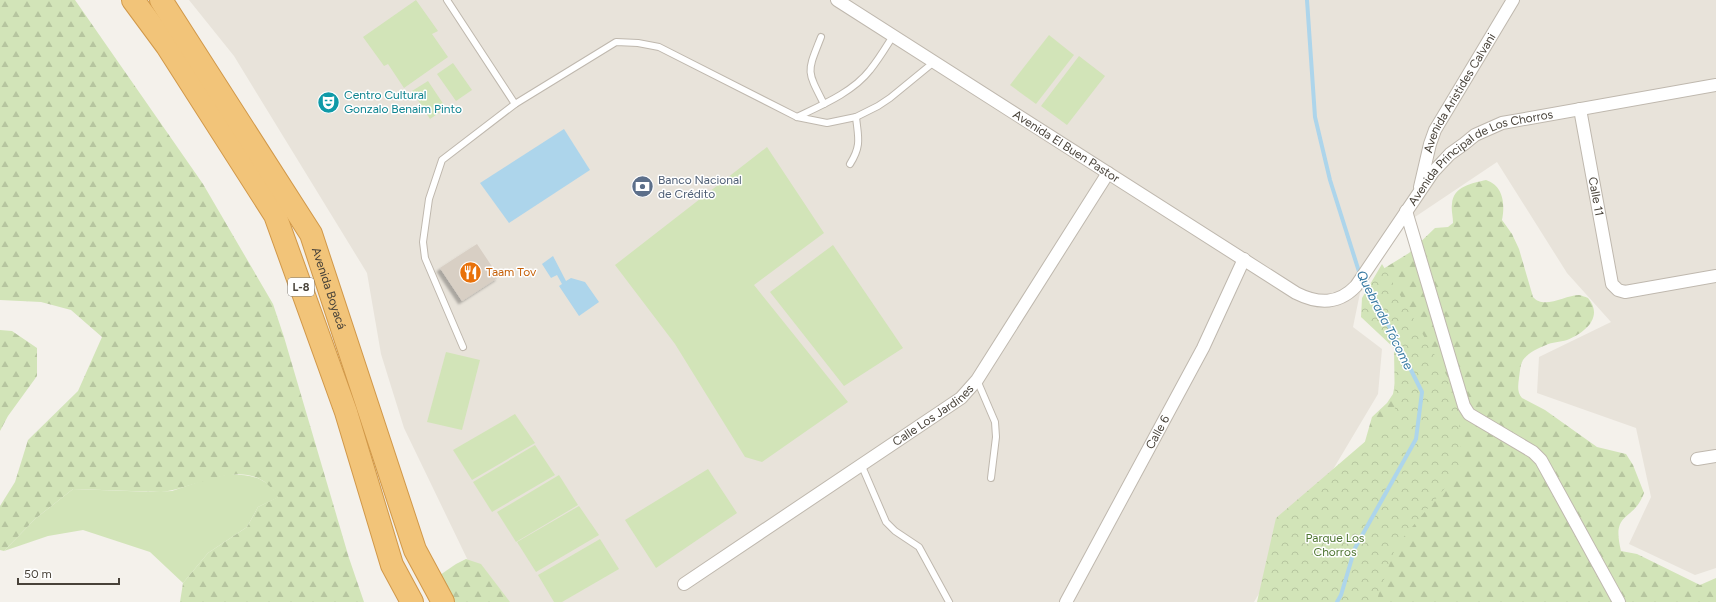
<svg xmlns="http://www.w3.org/2000/svg" width="1716" height="602" viewBox="0 0 1716 602" font-family="Figtree,sans-serif">
	<style>
		.residential { fill: #e8e3da }
		.green { fill: #d2e4b8 }
		.forest { fill: url(#forest-firs) }
		.park { fill: url(#park-crowns) }
		.water { fill: #add5eb }
		.lines { fill: none; stroke-linecap: round; stroke-linejoin: round }
		.stream { stroke: #add5eb; stroke-width: 4 }
		.building { fill: #d8cfc4; filter: url(#shadow) }
		.lane-casing { stroke: #bfb8ae; stroke-width: 8 }
		.street-casing { stroke: #bfb8ae; stroke-width: 14 }
		.highway-casing { stroke: #d19849; stroke-width: 24 }
		.lane { stroke: #fff; stroke-width: 6 }
		.street { stroke: #fff; stroke-width: 12 }
		.highway { stroke: #f2c479; stroke-width: 22 }
		.labels { text-anchor: middle; dominant-baseline: central; stroke-width: 3; stroke-linejoin: round; paint-order: stroke }
		.shield { fill: #fff; stroke: #7f7b74; stroke-width: 1 }
		.shield-label { font-size: 11px; font-weight: bold; fill: #484239 }
		.street-label { font-size: 12px; fill: #484239; stroke: #fff }
		.culture-label { font-size: 12px; fill: #0d838f; stroke: #fff; text-anchor: start }
		.service-label { font-size: 12px; fill: #4e5e75; stroke: #fff; text-anchor: start }
		.food-label { font-size: 12px; fill: #c56008; stroke: #fff; text-anchor: start }
		.park-label { font-size: 12px; fill: #4e7531; stroke: #fff }
		.water-label { font-size: 13px; font-style: italic; fill: #397ba3; stroke: #fff }
	</style>
	<defs>
		<pattern id="forest-firs" width="22" height="20" patternUnits="userSpaceOnUse"><rect width="22" height="20" fill="#d2e4b8"/><path d="M5 1l3.5 6h-7zM16 11l3.5 6h-7z" fill="#b6c59f"/></pattern>
		<pattern id="park-crowns" width="20" height="18" patternUnits="userSpaceOnUse"><rect width="20" height="18" fill="#d2e4b8"/><path d="M2 6a3 3 0 1 1 6 0M12 15a3 3 0 1 1 6 0" fill="none" stroke="#b6c59f"/></pattern>
		<filter id="shadow"><feDropShadow dx="-3.5" dy="3.5" stdDeviation="1" flood-color="#0004"/></filter>
	</defs>
	<rect width="100%" height="100%" fill="#f4f1eb"/>
	<!-- residential -->
	<polygon class="residential" points="189,0 1716,0 1716,568 1695,575 1629,544 1651,497 1636,428 1537,393 1539,357 1611,322 1567,273 1497,162 1403,225 1360,293 1353,327 1382,349 1378,394 1254,602 488,602 404,428 381,354 367,273 234,56"/>
	<!-- green -->
	<g class="green">
		<polygon points="416,0 438,31 432,34 448,57 404,88 388,64 384,66 363,37"/>
		<polygon points="1049,35 1074,55 1036,104 1010,85"/>
		<polygon points="1079,56 1105,76 1067,125 1041,106"/>
		<polygon points="453,63 472,90 456,101 437,74"/>
		<polygon points="428,81 446,108 430,119 412,91"/>
		<polygon points="767,147 824,233 754,285 848,402 762,462 745,457 675,344 615,265"/>
		<polygon points="833,245 903,348 844,386 770,292"/>
		<polygon points="446,352 480,360 462,430 427,422"/>
		<polygon points="515,414 535,443 472,480 453,450"/>
		<polygon points="535,445 555,475 492,512 473,482"/>
		<polygon points="708,469 737,513 656,568 625,520"/>
		<path d="M230,474C254,476 264,476 279,497L258,507L247,527L208,553L183,583L150,552L83,530L48,536L4,551L35,519L73,489L154,492L172,491L207,479Z"/>
		<polygon points="559,475 578,505 516,542 497,512"/>
		<polygon points="579,506 599,535 536,572 517,542"/>
		<polygon points="600,539 619,569 562,602 554,602 538,575"/>
	</g>
	<!-- forest -->
	<g class="forest">
		<path d="M0,0H75L203,184L273,304L284,337L349,558L364,602H180L183,583L208,553L247,527L258,507L278,497C250,451 200,488 161,492L73,489L35,519L4,551L0,550V506L15,482L28,440L78,391L102,337L71,310L41,302L0,300Z"/>
		<path d="M1486,180C1504,186 1505,205 1502,220L1512,234L1519,249L1533,297C1544,310 1565,295 1579,295C1581,295 1585,297 1588,298C1604,317 1585,333 1567,340C1560,342 1552,342 1546,345C1538,348 1528,353 1523,360C1520,365 1520,372 1519,378C1518,386 1517,392 1522,398L1545,410L1597,447L1626,454L1633,465L1644,493C1633,523 1611,510 1621,551L1637,554L1700,585L1716,578V602H1274L1364,445L1372,417L1387,403L1393,394L1399,361L1383,269L1409,253L1435,228L1448,227L1453,223C1453,216 1451,210 1452,204C1453,186 1473,183 1486,180Z"/>
		<polygon points="0,330 12,331 37,348 37,376 8,416 0,431"/>
		<polygon points="466,559 481,564 510,602 436,602 440,575 456,564"/>
	</g>
	<!-- park -->
	<polygon class="park" points="1382,264 1458,395 1461,469 1396,546 1376,602 1257,602 1276,518 1395,416 1394,348 1361,317 1362,298"/>
	<!-- water -->
	<g class="water">
		<polygon points="564,129 590,170 509,223 480,183"/>
		<polygon points="553,256 566,281 571,278 585,282 599,302 579,316 559,286 562,284 557,275 551,278 542,264"/>
	</g>
	<g class="lines">
		<!-- stream -->
		<polyline class="stream" points="1307,0 1315,117 1330,180 1361,278 1390,328 1422,392 1416,439 1355,548 1341,595 1337,602"/>
	</g>
	<!-- building -->
	<polygon class="building" points="477,244 499,277 462,301 440,268"/>
	<g class="lines">
		<defs>
			<g id="lane">
				<polyline points="447,0 515,104"/>
				<path d="M821,37C807,73 806,69 824,104"/>
				<path d="M797,117C822,105 853,92 870,70C879,59 886,47 893,36"/>
				<path d="M850,164C862,145 858,137 856,117"/>
				<polyline points="463,347 425,258 423,242 429,199 442,160 515,104 616,42 638,43 659,47 797,117 827,123 856,117 878,106 890,98 934,62"/>
				<polyline points="977,380 995,422 996,437 991,478"/>
				<polyline points="861,464 886,522 895,531 919,547 949,602"/>
			</g>
			<g id="street">
				<path id="s1" d="M837,0L1296,293C1318,304 1338,305 1356,286L1433,172L1450,154L1464,144L1475,135L1502,123L1716,85"/>
				<path id="s2" d="M1580,109L1612,284L1618,290L1625,292L1716,276"/>
				<path id="s3" d="M1420,187L1430,144L1435,130L1513,0"/>
				<polyline points="1406,211 1464,406 1469,414 1533,452 1541,460 1619,602"/>
				<polyline points="1697,459 1716,456"/>
				<path id="s4" d="M684,584L961,398L977,380L1108,173"/>
				<path id="s5" d="M1066,602L1203,348L1244,259"/>
			</g>
			<g id="highway">
				<polyline points="133,0 167,46 275,215 346,412 392,565 412,602"/>
				<path id="s6" d="M161,0L311,234L415,550L443,602"/>
			</g>
		</defs>
		<!-- lane casing -->
		<use href="#lane" class="lane-casing"/>
		<!-- street casing -->
		<use href="#street" class="street-casing"/>
		<!-- highway casing -->
		<use href="#highway" class="highway-casing"/>
		<!-- lane -->
		<use href="#lane" class="lane"/>
		<!-- street -->
		<use href="#street" class="street"/>
		<!-- highway -->
		<use href="#highway" class="highway"/>
	</g>
	<!-- icons -->
	<defs>
		<symbol id="theatre-disc" viewBox="-11 -11 22 22"><circle r="9.5" fill="#0f9aa8" stroke="#fff"/><path d="M-5-5.5Q0-4 5-5.5V0Q5 5 0 6Q-5 5-5 0ZM-3.3-2.5H-1v1.5H-3.3ZM1-2.5H3.3v1.5H1ZM-2.8 1Q0 5.5 2.8 1Z" fill="#fff"/></symbol>
		<symbol id="bank-disc" viewBox="-11 -11 22 22"><circle r="9.5" fill="#5c6f8a" stroke="#fff"/><path d="M-6-4H6V4H-6ZM0-2.3a2.3 2.3 0 1 0 0 4.6a2.3 2.3 0 1 0 0-4.6Z" fill="#fff"/></symbol>
		<symbol id="restaurant-disc" viewBox="-11 -11 22 22"><circle r="9.5" fill="#e8710a" stroke="#fff"/><path d="M-5-6h1v4h1v-4h1v4h1v-4h1v5L-1.5 .5V6h-2V.5L-5-1ZM5-6V6H3V1.5H1.5Q1.5-4 5-6Z" fill="#fff"/></symbol>
	</defs>
	<g fill-rule="evenodd">
		<use href="#theatre-disc" x="316" y="90" width="25" height="25"/>
		<use href="#bank-disc" x="630" y="174" width="25" height="25"/>
		<use href="#restaurant-disc" x="458" y="260" width="25" height="25"/>
	</g>
	<g class="labels">
		<!-- shield labels -->
		<rect class="shield" x="288" y="278" width="26" height="18" rx="3"/>
		<g class="shield-label">
			<text x="301" y="287">L-8</text>
		</g>
		<!-- street labels -->
		<g class="street-label">
			<text stroke="none"><textPath href="#s3" startOffset="103">Avenida Aristides Calvani</textPath></text>
			<text stroke="none"><textPath href="#s1" startOffset="272">Avenida El Buen Pastor</textPath></text>
			<text stroke="none"><textPath href="#s1" startOffset="797">Avenida Principal de Los Chorros</textPath></text>
			<text stroke="none"><textPath href="#s2" startOffset="89">Calle 11</textPath></text>
			<text stroke="none"><textPath href="#s6" startOffset="335">Avenida Boyacá</textPath></text>
			<text stroke="none"><textPath href="#s4" startOffset="301">Calle Los Jardines</textPath></text>
			<text stroke="none"><textPath href="#s5" startOffset="193">Calle 6</textPath></text>
		</g>
		<!-- culture labels -->
		<g class="culture-label">
			<text x="344" y="95">Centro Cultural<tspan x="344" dy="14">Gonzalo Benaim Pinto</tspan></text>
		</g>
		<!-- service labels -->
		<g class="service-label">
			<text x="658" y="180">Banco Nacional<tspan x="658" dy="14">de Crédito</tspan></text>
		</g>
		<!-- food labels -->
		<g class="food-label">
			<text x="486" y="272">Taam Tov</text>
		</g>
		<!-- park labels -->
		<g class="park-label">
			<text x="1335" y="538">Parque Los<tspan x="1335" dy="14">Chorros</tspan></text>
		</g>
		<!-- water labels -->
		<g class="water-label">
			<text transform="translate(1385 320) rotate(63)">Quebrada Tócome</text>
		</g>
	</g>
	<!-- scale -->
	<path d="M18 578v6h101v-6" fill="none" stroke="#484239" stroke-width="2"/>
	<text x="24" y="578" font-size="12" fill="#484239" stroke="#ffffff" stroke-width="3" paint-order="stroke">50 m</text>
</svg>
